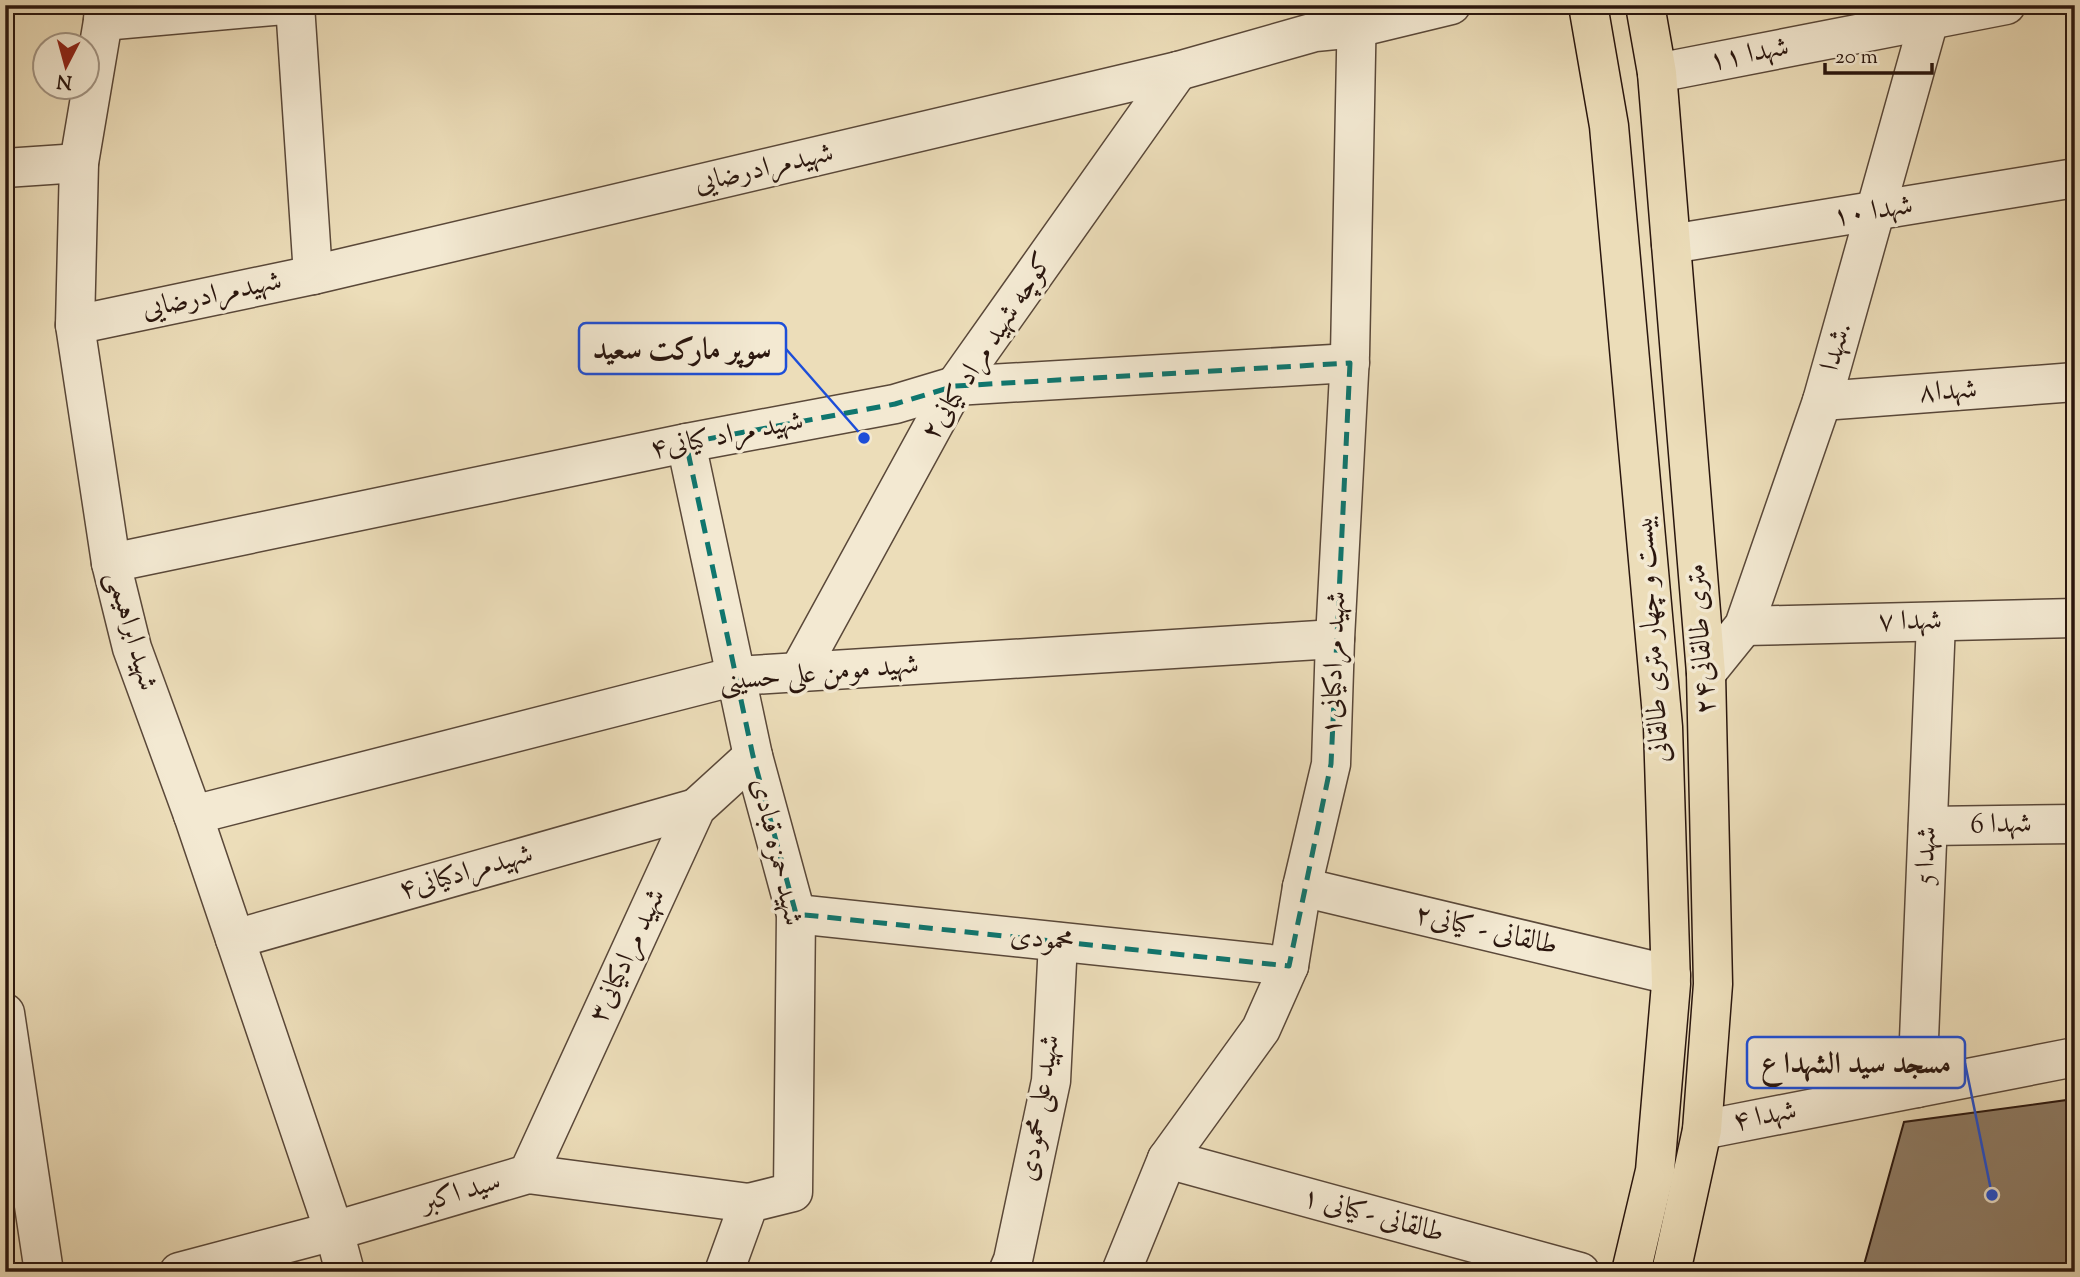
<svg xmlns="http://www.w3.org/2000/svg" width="2080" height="1277" viewBox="0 0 2080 1277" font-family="'Sorts Mill Goudy',Amiri,serif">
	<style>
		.building { fill: #8f7d67; stroke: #2a160e; stroke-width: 2 }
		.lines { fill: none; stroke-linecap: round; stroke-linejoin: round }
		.minor-casing { stroke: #5a4839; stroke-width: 41 }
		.major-casing { stroke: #2a160e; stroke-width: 41 }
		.minor { stroke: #f3e9d2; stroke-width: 38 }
		.major { stroke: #ecddb9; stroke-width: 38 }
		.marked { fill: none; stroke: #0f766e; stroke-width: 5; stroke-dasharray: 14 9; stroke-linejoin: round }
		.labels { text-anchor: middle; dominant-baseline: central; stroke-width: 7; stroke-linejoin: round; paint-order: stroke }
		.street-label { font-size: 28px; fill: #2a160e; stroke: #f3e9d2 }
		.leader { fill: none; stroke: #1d4ed8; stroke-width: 2.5 }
		.callout-dot { fill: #1d4ed8; stroke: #f3e9d2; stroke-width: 2.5 }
		.callout { fill: #f3e9d2; stroke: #1d4ed8; stroke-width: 2.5 }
		.callout-label { font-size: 30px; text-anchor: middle; font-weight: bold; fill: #2a160e }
	</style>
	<rect width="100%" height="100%" fill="#ecddb9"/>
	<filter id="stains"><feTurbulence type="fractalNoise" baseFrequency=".00286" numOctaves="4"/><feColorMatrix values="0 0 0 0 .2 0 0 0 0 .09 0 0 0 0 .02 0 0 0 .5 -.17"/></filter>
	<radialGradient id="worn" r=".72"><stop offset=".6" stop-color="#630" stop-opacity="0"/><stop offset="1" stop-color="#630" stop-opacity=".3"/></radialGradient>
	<!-- building -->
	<polygon class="building" points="2067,1100 2066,1272 1862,1272 1904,1122"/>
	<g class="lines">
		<defs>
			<g id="minor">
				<polyline points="104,5 103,21 79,163 75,325 111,563 132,648 193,815 334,1231 345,1272"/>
				<polyline points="295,5 313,275"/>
				<polyline points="103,21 284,5"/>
				<polyline points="1657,73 2006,5"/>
				<polyline points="5,168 79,163"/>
				<polyline points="1671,244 2075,178"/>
				<polyline points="75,325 313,275 1178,71 1315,32 1356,28 1451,5"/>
				<polyline points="1822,401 2075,382"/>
				<polyline points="686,443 753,756 796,914 793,1192 749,1203 724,1272"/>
				<polyline points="111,563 686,443 895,404 955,386 1350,363"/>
				<polyline points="1744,626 2075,618"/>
				<polyline points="798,673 955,386 1178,71"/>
				<polyline points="1706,673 1744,626 1822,401 1929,20 1926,5"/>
				<polyline points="193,815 736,676 1335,639"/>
				<polyline points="1928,826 2075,824"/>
				<polyline points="1302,887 1671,975"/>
				<polyline points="796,914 1289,966"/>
				<polyline points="235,939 696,808"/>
				<polyline points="5,1013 44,1272"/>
				<polyline points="1917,1088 1936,622"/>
				<polyline points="1702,1130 2075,1057"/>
				<polyline points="1167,1159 1580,1272"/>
				<polyline points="528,1174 696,808 753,756"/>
				<polyline points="179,1272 334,1231 528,1174 749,1203"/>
				<polyline points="1008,1272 1013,1260 1051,1081 1058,942"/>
				<polyline points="1121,1272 1167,1159 1261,1029 1289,966 1302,887 1331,764 1335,639 1350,355 1357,5"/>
			</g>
			<g id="major">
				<polyline points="1588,5 1609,126 1663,727 1671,984 1655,1171 1631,1272"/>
				<polyline points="1645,5 1657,73 1706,673 1713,984 1702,1130 1671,1272"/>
			</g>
		</defs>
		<!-- minor casing -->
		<use href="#minor" class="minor-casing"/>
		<!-- major casing -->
		<use href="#major" class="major-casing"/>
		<!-- minor -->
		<use href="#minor" class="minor"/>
		<!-- major -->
		<use href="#major" class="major"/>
	</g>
	<!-- marked area -->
	<path class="marked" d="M1350,363L1331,764L1289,966L796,914L753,756L686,443L895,404L955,386Z"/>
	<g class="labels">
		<!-- street labels -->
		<g class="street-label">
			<text transform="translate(1749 55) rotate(-11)">شهدا ۱۱</text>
			<text transform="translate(764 169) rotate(-13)">شهیدمرادرضایی</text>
			<text transform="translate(1873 212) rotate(-9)">شهدا ۱۰</text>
			<text transform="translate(212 296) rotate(-12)">شهیدمرادرضایی</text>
			<text transform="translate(988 347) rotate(-57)">کوچه شهید مراد کیانی۲</text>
			<text transform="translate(1837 347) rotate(-74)">شهدا.</text>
			<text transform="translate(1948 392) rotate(-4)">شهدا۸</text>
			<text transform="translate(727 436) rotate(-11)">شهید مراد کیانی۴</text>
			<text transform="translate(1910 622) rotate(-1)">شهدا ۷</text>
			<text transform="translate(131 631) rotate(74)">شهید ابراهیمی</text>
			<text transform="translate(1653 639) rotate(-94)">بیست و چهار متری طالقانی</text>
			<text transform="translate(1702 639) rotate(-94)">۲۴متری طالقانی</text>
			<text transform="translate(1335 663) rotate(-88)">شهید مرادکیانی۱</text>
			<text transform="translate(819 674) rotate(-5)">شهید مومن علی حسینی</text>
			<text transform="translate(2001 825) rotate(-1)">شهدا 6</text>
			<text transform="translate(776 852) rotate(77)">شهید حمزه قبادی</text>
			<text transform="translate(1927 855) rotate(-88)">شهدا 5</text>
			<text transform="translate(466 873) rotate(-16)">شهیدمرادکیانی۴</text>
			<text transform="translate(1486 931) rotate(13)">طالقانی - کیانی۲</text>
			<text transform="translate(1042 940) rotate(6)">محمودی</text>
			<text transform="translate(628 956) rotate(-65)">شهید مرادکیانی۳</text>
			<text transform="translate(1040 1108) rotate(-81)">شهید علی محمودی</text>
			<text transform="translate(1765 1117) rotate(-11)">شهدا ۴</text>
			<text transform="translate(461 1193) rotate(-17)">سید اکبر</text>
			<text transform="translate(1373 1216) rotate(15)">طالقانی -کیانی ۱</text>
		</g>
	</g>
	<!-- callouts -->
	<path class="leader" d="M864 438L786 349M1992 1195L1965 1063"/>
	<g class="callout-dot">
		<circle cx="864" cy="438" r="7"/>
		<circle cx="1992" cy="1195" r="7"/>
	</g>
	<g class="callout">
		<rect x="579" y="323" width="207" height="51" rx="7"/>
		<rect x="1747" y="1037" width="218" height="51" rx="7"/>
	</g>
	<g class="callout-label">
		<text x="682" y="359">سوپر مارکت سعید</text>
		<text x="1856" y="1073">مسجد سید الشهدا ع</text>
	</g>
	<!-- margin -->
	<rect width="2080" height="1277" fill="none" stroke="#ecddb9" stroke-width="28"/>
	<rect x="7" y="7" width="2066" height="1263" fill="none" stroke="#2a160e" stroke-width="3.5"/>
	<rect x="14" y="14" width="2052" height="1249" fill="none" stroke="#2a160e" stroke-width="2"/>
	<!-- north arrow -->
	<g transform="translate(66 66) rotate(186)"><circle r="33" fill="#f3e9d2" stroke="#a39584" stroke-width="2"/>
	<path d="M0-5L12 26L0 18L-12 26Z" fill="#8f2418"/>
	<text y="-10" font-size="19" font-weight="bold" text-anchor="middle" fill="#2a160e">N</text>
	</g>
	<!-- scale -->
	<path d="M1825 63v10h107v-10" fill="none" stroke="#2a160e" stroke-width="3.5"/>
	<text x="1835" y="63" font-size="21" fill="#2a160e" stroke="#f3e9d2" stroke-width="5" paint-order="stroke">20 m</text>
	<rect width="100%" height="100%" filter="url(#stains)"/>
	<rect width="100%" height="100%" fill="url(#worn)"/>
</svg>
